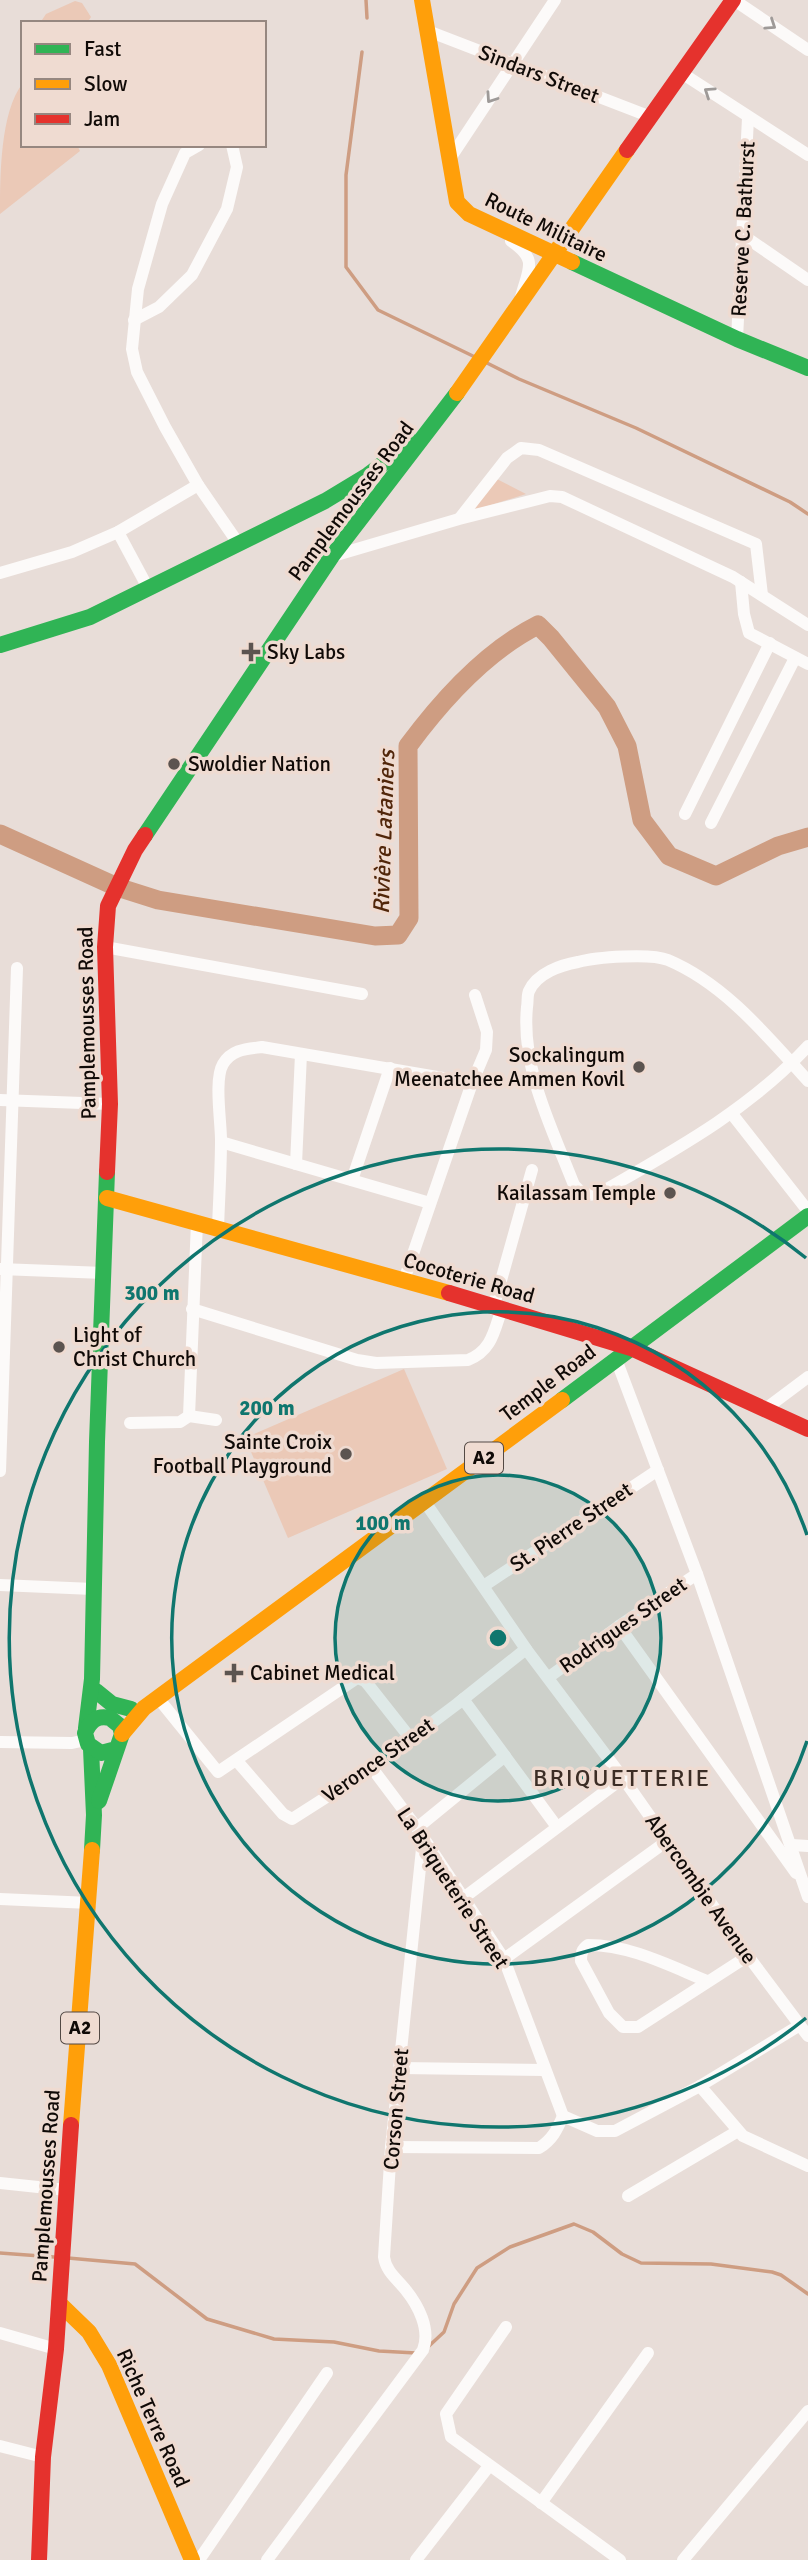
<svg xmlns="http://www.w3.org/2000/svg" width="808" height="2560" viewBox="0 0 808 2560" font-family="Signika,sans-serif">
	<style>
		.green { fill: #ebc9b7 }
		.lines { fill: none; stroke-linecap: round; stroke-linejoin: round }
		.stream { stroke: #ce9d82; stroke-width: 3.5 }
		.river { stroke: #ce9d82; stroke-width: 19 }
		.street { stroke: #fcfaf9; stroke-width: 12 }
		.fast { stroke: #30b455; stroke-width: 16 }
		.slow { stroke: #ff9f0a; stroke-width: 16 }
		.jam { stroke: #e5322d; stroke-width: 16 }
		.oneway { stroke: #9e9a98 }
		.ring { fill: none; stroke: #0f766e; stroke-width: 3.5 }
		.poi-dot { fill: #5c5450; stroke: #efdbd1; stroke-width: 2.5 }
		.labels { text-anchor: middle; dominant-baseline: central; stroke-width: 7; stroke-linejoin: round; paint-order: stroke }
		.shield { fill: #efdbd1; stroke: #534944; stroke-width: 2 }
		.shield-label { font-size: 19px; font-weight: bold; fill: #100a07 }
		.street-label { font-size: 21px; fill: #100a07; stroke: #efdbd1 }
		.poi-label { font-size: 21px; fill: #100a07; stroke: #efdbd1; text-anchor: start }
		.water-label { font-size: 23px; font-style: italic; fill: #51260a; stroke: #efdbd1 }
		.quarter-label { font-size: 24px; letter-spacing: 2px; fill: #3c2d25; stroke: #efdbd1 }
		.centre { fill: #0f766e; stroke: #efdbd1; stroke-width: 3.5 }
		.ring-label { font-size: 21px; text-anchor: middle; font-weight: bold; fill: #0f766e; stroke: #efdbd1; stroke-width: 7; stroke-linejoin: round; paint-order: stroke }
	</style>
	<rect width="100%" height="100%" fill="#e8ddd8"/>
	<!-- green -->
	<g class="green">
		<polygon points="75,1 82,3 91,17 87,23 40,23 46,14"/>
		<path d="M23,83V145H77L80,151L0,214C0,178 0,111 23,83Z"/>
		<polygon points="493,477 526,494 478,509 473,508"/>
		<polygon points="404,1369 447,1469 288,1538 245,1438"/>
	</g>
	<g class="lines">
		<!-- stream -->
		<g class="stream">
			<polyline points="366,0 367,18"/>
			<polyline points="362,52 346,175 346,267 378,310 477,358"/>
			<polyline points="487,363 519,379 636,428 790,502 808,514"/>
			<polyline points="0,2253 54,2257"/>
			<polyline points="68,2258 135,2264 207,2319 274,2339 334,2342 379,2351 416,2353"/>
			<polyline points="429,2346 444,2332 454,2304 477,2268 510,2247 574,2224 593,2232 622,2254 641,2263 711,2264 772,2272 781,2275 808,2294"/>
		</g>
		<!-- river -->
		<path class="river" d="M0,834L117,887L158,900L375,936L398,935L409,918L408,746C442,700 486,651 538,625L551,638L607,707L627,746L642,820L669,856L716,876L778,846L808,837"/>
		<!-- street -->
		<g class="street">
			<polyline points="734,0 808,50"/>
			<polyline points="428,31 651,117"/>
			<polyline points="680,72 808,155"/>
			<polyline points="199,145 185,153 162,204 138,289 132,349 137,372 165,427 198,485 238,543"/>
			<polyline points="451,157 555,0"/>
			<polyline points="744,236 808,280"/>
			<path d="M511,241C539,260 528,269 521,297"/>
			<polyline points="134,320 159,307 192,275 227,209 237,167 232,145"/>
			<polyline points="737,339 748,118"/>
			<polyline points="460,518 507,458 521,448 539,450 756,544 762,595"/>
			<polyline points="118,532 148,588"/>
			<polyline points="333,556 459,519 550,496 562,497 733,577 808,625"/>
			<polyline points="0,573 72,552 118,532 198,485"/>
			<polyline points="741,582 744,614 749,633 808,664"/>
			<polyline points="685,814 770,643"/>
			<polyline points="711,823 795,658"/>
			<polyline points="105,947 362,994"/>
			<path d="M808,1046C749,1110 673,1151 598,1194L584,1195L574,1185C552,1128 521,1069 527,1007C528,1002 527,995 529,991C537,973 561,965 578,962C596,957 651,953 668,960C725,984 767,1036 808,1081"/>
			<polyline points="0,1100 110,1104"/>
			<polyline points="732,1114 808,1211"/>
			<polyline points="221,1142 430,1203"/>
			<polyline points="296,1164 301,1054"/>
			<polyline points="352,1180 390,1068"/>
			<path d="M218,1228C219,1199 221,1169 221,1140C221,1121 214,1079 223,1064C232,1049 247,1049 262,1047L472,1083"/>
			<polyline points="0,1269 104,1273"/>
			<polyline points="404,1280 472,1083 486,1050 487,1032 475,995"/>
			<path d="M192,1309L357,1360L376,1363L468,1360C491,1351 494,1332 501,1311"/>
			<polyline points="493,1309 532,1170"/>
			<polyline points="616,1359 697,1574 808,1897"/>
			<polyline points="764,1410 808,1377"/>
			<polyline points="189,1416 216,1420"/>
			<polyline points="130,1423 180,1422 189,1416 197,1222"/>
			<polyline points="0,1471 17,968"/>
			<polyline points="425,1502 526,1649 623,1778 748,1956 808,2036"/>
			<polyline points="0,1585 93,1589"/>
			<polyline points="485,1585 658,1470"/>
			<polyline points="619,1626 796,1873"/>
			<polyline points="549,1677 619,1626 697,1574"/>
			<polyline points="158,1698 218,1772 357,1678 365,1681 370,1687 411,1739"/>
			<polyline points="463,1699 557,1827"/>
			<polyline points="0,1742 72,1743 86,1740"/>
			<polyline points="237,1761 283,1814 292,1819 372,1768 457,1704 526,1649"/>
			<polyline points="372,1768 417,1828 504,1959 563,2116 597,2131 615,2131 700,2086 800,2025"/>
			<polyline points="417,1828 505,1756"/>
			<polyline points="792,1845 808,1846"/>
			<polyline points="0,1899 90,1903"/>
			<polyline points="462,1899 623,1778"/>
			<polyline points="504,1959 667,1841"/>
			<path d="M707,1981C668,1965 630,1945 588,1945C582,1949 581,1953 581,1961L609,2013L623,2027H638L748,1956"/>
			<polyline points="400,2068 544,2070"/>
			<polyline points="700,2086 743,2136 808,2166"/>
			<path d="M391,2147L539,2148C552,2140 557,2130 563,2116"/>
			<polyline points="0,2183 66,2190"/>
			<polyline points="628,2196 738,2131"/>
			<polyline points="506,2327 446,2414 451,2437 620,2560"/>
			<polyline points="0,2333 56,2349"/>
			<polyline points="0,2446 43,2457"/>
			<polyline points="541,2503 648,2353"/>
			<polyline points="199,2560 327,2373"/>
			<path d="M267,2560L423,2350C431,2329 418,2305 405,2289C396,2278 386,2271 384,2257L391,2147L423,1839"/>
			<polyline points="416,2560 489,2466"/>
			<polyline points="683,2560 808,2411"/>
		</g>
		<!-- fast -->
		<g class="fast">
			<polyline points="572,262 737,339 808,368"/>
			<polyline points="0,645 90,617 325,501 368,475 412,442"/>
			<polyline points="145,835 332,556 457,393"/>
			<polyline points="562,1400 808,1216"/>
			<polyline points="96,1691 112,1704 131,1709"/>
			<polyline points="86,1728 92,1679 97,1442 107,1172"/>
			<polyline points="91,1749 94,1815 92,1850"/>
			<path d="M99,1801L122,1734L120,1726L110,1718C97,1715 90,1721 85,1733L88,1744L101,1753L116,1749"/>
		</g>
		<!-- slow -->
		<g class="slow">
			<polyline points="422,0 457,202 469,214 572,262"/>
			<polyline points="457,393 627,150"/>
			<polyline points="107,1198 449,1293"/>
			<polyline points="122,1734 144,1708 562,1400"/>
			<polyline points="71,2125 92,1850"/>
			<polyline points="59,2303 89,2332 109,2365 192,2560"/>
		</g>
		<!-- jam -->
		<g class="jam">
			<polyline points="627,150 733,0"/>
			<polyline points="107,1172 110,1104 105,947 108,906 135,850 145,835"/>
			<polyline points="449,1293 631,1348 808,1429"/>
			<polyline points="39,2560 43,2457 56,2349 71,2125"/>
		</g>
	</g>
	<!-- one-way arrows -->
	<defs><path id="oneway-chevron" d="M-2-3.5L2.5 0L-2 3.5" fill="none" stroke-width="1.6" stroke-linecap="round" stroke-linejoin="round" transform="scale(1.75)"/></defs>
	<g class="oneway">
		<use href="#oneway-chevron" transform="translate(771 25) rotate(34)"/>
		<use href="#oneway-chevron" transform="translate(709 92) rotate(-146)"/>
		<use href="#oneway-chevron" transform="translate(491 98) rotate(124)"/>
	</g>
	<!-- distance rings -->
	<circle cx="498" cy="1638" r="163" fill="#0f766e" fill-opacity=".12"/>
	<g class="ring">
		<circle cx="498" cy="1638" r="163"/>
		<path d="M807 1741A326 326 0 1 1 807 1535"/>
		<path d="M806 2018A489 489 0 1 1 806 1258"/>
	</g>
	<!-- markers -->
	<g class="poi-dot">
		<path d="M247.5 641.5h7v7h7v7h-7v7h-7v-7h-7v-7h7z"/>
		<circle cx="174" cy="764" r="7"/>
		<circle cx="639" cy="1067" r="7"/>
		<circle cx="670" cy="1193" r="7"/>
		<circle cx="59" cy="1347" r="7"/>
		<circle cx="346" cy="1454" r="7"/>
		<path d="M230.5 1662.5h7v7h7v7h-7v7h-7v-7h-7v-7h7z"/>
	</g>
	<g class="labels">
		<!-- shield labels -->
		<g class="shield">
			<rect x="465" y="1442.5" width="38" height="31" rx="5"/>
			<rect x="61" y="2012.5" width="38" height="31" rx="5"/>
		</g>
		<g class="shield-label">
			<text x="484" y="1458">A2</text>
			<text x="80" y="2028">A2</text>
		</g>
		<!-- street labels -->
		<g class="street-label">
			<text transform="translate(539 74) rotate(21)">Sindars Street</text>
			<text transform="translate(546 227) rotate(26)">Route Militaire</text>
			<text transform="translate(743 229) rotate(-87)">Reserve C. Bathurst</text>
			<text transform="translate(351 501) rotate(-53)">Pamplemousses Road</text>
			<text transform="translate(87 1023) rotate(-91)">Pamplemousses Road</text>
			<text transform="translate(469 1278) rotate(16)">Cocoterie Road</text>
			<text transform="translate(548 1383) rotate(-37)">Temple Road</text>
			<text transform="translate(571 1527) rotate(-34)">St. Pierre Street</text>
			<text transform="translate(623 1625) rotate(-35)">Rodrigues Street</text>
			<text transform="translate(378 1760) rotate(-35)">Veronce Street</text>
			<text transform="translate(453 1888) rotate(57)">La Briqueterie Street</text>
			<text transform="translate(701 1889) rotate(55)">Abercombie Avenue</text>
			<text transform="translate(396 2109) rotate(-85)">Corson Street</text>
			<text transform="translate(46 2186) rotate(-86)">Pamplemousses Road</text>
			<text transform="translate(153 2418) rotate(66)">Riche Terre Road</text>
		</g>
		<!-- poi labels -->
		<g class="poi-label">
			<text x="267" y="652">Sky Labs</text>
			<text x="188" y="764">Swoldier Nation</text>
			<text x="625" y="1055" text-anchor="end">Sockalingum<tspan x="625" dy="24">Meenatchee Ammen Kovil</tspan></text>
			<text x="656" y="1193" text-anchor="end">Kailassam Temple</text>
			<text x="73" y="1335">Light of<tspan x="73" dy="24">Christ Church</tspan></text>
			<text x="332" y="1442" text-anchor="end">Sainte Croix<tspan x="332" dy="24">Football Playground</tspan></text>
			<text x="250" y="1673">Cabinet Medical</text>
		</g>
		<!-- water labels -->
		<g class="water-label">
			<text transform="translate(384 832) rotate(-88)">Rivière Lataniers</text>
		</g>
		<!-- quarter labels -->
		<g class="quarter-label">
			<text x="622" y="1778">BRIQUETTERIE</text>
		</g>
	</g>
	<circle cx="498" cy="1638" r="10" class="centre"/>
	<g class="ring-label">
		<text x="152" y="1300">300 m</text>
		<text x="267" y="1415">200 m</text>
		<text x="383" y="1530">100 m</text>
	</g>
	<!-- legend -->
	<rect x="21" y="21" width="245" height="126" fill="#efdbd1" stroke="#968780" stroke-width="2"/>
	<rect x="35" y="44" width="35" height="10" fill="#30b455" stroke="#968780" stroke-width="2"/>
	<text x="84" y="56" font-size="21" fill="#100a07">Fast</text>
	<rect x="35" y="79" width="35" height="10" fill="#ff9f0a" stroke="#968780" stroke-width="2"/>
	<text x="84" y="91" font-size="21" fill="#100a07">Slow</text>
	<rect x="35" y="114" width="35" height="10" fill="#e5322d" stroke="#968780" stroke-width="2"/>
	<text x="84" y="126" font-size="21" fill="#100a07">Jam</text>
</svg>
